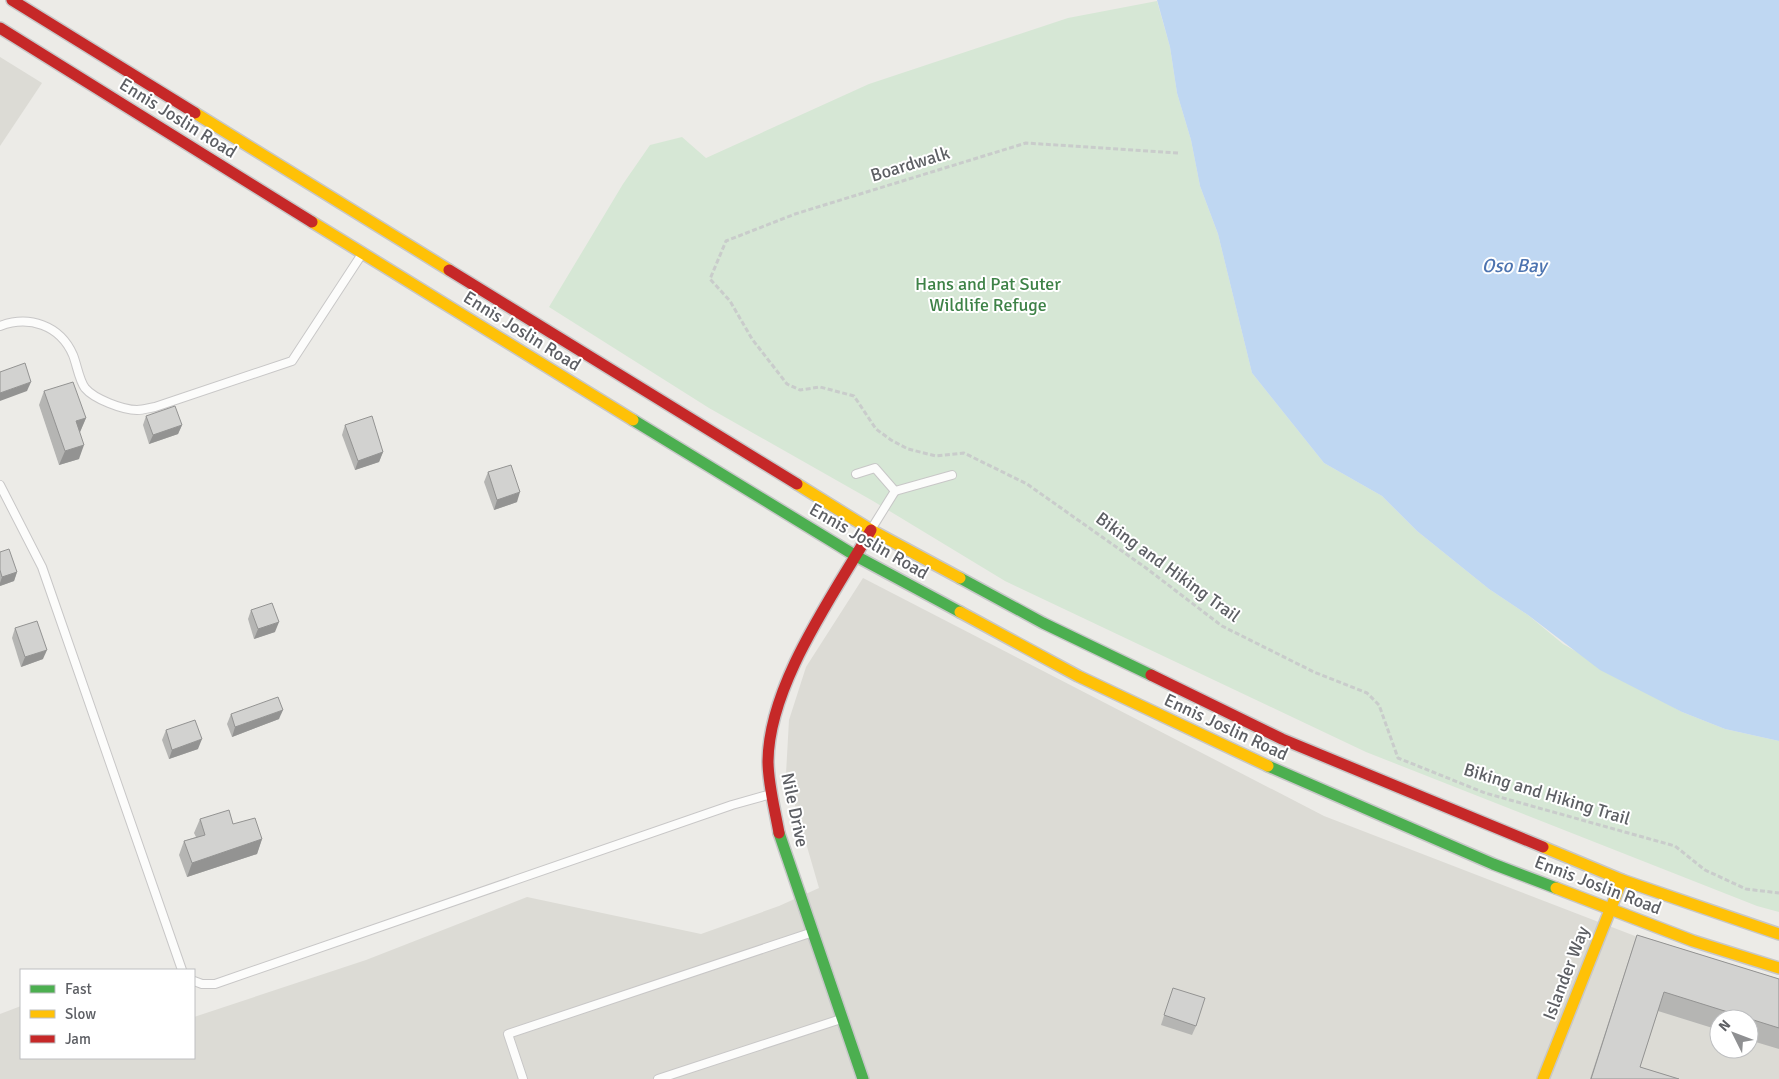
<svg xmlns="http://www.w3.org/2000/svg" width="1779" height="1079" viewBox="0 0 1779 1079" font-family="Signika,sans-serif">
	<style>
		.education { fill: #dcdbd5; fill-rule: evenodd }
		.green { fill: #d6e7d5 }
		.water { fill: #bfd7f2 }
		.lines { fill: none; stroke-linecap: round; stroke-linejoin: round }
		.lane-casing { stroke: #c8c7c7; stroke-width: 10 }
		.fast-casing { stroke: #c7c7c8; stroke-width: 14 }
		.slow-casing { stroke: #c7c7c8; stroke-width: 14 }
		.jam-casing { stroke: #c7c7c8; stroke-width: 14 }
		.path { stroke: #c9cccb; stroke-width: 3; stroke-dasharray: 5 2.5; stroke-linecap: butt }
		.lane { stroke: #fcfcfb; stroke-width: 8 }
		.fast { stroke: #4caf50; stroke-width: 11 }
		.slow { stroke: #ffc107; stroke-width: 11 }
		.jam { stroke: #c62828; stroke-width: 11 }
		.wall { fill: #b5b5b3 }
		.shaded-wall { fill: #939392 }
		.building { fill: #d2d2d0; stroke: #939392 }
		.labels { text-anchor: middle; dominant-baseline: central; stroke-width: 4; stroke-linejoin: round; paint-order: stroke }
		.street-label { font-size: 18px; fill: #5d5f64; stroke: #fff }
		.park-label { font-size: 18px; fill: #3e8247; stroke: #fff }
		.water-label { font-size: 19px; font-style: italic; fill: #4d74b0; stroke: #fff }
	</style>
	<rect width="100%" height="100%" fill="#ecebe7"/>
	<!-- education -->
	<g class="education">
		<polygon points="0,57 42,83 0,146"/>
		<path d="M863,578L1324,816L1635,936L1779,984V1079H0V1014L21,1006V1058H194V1017L366,960L527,897L701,934L779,906L819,888L786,774L789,720L806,667ZM1719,1019H1749V1049H1719Z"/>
	</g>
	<!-- green -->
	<polygon class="green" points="1157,1 1170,47 1177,93 1191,140 1200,186 1218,234 1252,373 1324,463 1382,496 1417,531 1489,589 1528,615 1563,644 1682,712 1725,729 1779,741 1779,912 1757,906 1366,752 1005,581 873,501 709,408 549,307 623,184 650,145 682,137 706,158 869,84 1068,18"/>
	<!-- water -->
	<polygon class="water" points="1157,0 1779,0 1779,741 1725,729 1682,712 1600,670 1528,615 1489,589 1417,531 1382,496 1324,463 1252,373 1218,234 1200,186 1191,140 1177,93 1170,47"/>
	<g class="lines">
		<defs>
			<g id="lane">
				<path d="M0,326C29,315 60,325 73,355C77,365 79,380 85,388C94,399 123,410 137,410C143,410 149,408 155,407L292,361L360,257"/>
				<polyline points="856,474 875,468 895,491 872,528"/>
				<polyline points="0,485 42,567 182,970"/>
				<polyline points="895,491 952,475"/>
				<polyline points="194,981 202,984 215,984 732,805 771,794"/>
				<polyline points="523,1079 508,1034 810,933"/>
				<polyline points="658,1079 841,1019"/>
			</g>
			<g id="fast">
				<polyline points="633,420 856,556 960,612"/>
				<polyline points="960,578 1043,623 1151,675"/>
				<polyline points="1268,766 1493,864 1556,888"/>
				<polyline points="779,833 863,1079"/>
			</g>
			<g id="slow">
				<polyline points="195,113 449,270"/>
				<polyline points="312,222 633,420"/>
				<polyline points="797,484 871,530 960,578"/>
				<polyline points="960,612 1078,676 1268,766"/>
				<polyline points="1543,847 1622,880 1779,934"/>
				<polyline points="1556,888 1693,941 1779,968"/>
				<polyline points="1543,1079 1622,880"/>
			</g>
			<g id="jam">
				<polyline points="12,0 195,113"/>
				<polyline points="0,28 312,222"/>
				<polyline points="449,270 797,484"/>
				<polyline points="1151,675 1282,739 1543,847"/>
				<path d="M779,833C775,810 768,784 768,761C769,684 833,596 871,530"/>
			</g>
		</defs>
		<!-- lane casing -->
		<use href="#lane" class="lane-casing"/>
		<!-- fast casing -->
		<use href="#fast" class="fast-casing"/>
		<!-- slow casing -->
		<use href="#slow" class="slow-casing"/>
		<!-- jam casing -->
		<use href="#jam" class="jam-casing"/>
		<!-- path -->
		<polyline class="path" points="1178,153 1026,143 795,214 726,241 710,279 730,301 752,339 787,384 800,390 820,387 854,396 876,429 891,440 908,449 936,456 964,453 1027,484 1146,568 1222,626 1314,672 1367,693 1379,705 1398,758 1485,793 1675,846 1705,870 1746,889 1779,893"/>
		<!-- lane -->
		<use href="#lane" class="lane"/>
		<!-- fast -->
		<use href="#fast" class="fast"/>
		<!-- slow -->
		<use href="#slow" class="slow"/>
		<!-- jam -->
		<use href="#jam" class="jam"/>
	</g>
	<!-- wall -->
	<g class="wall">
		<polygon points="44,391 86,418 80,432 79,459 59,465 39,405"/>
		<polygon points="146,416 182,425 178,434 149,444 143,425"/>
		<polygon points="345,425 383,452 379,462 355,470 342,435"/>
		<polygon points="488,472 517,502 494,510 484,482"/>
		<polygon points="0,552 17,572 14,581 0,586"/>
		<polygon points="251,610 275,632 254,639 248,619"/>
		<polygon points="15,628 43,659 21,667 12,638"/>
		<polygon points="231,714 279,719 232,737 227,724"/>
		<polygon points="166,730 198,749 169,759 162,740"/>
		<polygon points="200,819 233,824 262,839 257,854 187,877 179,855 184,841 196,837 194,833"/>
		<polygon points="1637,935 1779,979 1779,1049 1749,1040 1749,1019 1719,1019 1719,1030 1658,1011 1640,1067 1679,1079 1590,1079 1631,953"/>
		<polygon points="1170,997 1196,1026 1192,1035 1161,1025"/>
	</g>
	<!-- shaded-wall -->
	<g class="shaded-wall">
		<polygon points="31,382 27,391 0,401 0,393"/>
		<polygon points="86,418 80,432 71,435 76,421"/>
		<polygon points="182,425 178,434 149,444 153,435"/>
		<polygon points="84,445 79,459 59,465 65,451"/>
		<polygon points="383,452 379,462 355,470 358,461"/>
		<polygon points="520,492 517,502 494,510 497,500"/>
		<polygon points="17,572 14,581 0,586 0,583 2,577"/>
		<polygon points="279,622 275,632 254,639 258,629"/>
		<polygon points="47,650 43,659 21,667 25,657"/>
		<polygon points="283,710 279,719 232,737 235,727"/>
		<polygon points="202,739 198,749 169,759 172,750"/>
		<polygon points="262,839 257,854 187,877 192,863"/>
	</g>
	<!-- building -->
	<g class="building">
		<polygon points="25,363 31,382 0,393 0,372"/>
		<polygon points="73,382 86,418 76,421 84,445 65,451 44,391"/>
		<polygon points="175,406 182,425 153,435 146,416"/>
		<polygon points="372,416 383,452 358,461 345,425"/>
		<polygon points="511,465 520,492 497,500 488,472"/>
		<polygon points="9,549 17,572 2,577 0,570 0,552"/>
		<polygon points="272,603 279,622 258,629 251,610"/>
		<polygon points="37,621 47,650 25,657 15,628"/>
		<polygon points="278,697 283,710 235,727 231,714"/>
		<polygon points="195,720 202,739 172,750 166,730"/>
		<polygon points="229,810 233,824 255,818 262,839 192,863 184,841 205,835 200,819"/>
		<polygon points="1637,935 1779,979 1779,1028 1664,992 1640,1067 1679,1079 1591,1079"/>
		<polygon points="1173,988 1205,998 1196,1026 1164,1015"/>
	</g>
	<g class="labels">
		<!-- street labels -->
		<g class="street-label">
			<text transform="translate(178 118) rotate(32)">Ennis Joslin Road</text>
			<text transform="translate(910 164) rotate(-17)">Boardwalk</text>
			<text transform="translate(522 331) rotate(32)">Ennis Joslin Road</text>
			<text transform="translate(869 541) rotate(30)">Ennis Joslin Road</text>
			<text transform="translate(1168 567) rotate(36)">Biking and Hiking Trail</text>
			<text transform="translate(1226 727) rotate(25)">Ennis Joslin Road</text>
			<text transform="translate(1547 794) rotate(17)">Biking and Hiking Trail</text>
			<text transform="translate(795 810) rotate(78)">Nile Drive</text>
			<text transform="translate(1598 885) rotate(21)">Ennis Joslin Road</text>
			<text transform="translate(1566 973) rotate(-69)">Islander Way</text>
		</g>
		<!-- park labels -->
		<g class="park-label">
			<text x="988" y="284">Hans and Pat Suter<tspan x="988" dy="21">Wildlife Refuge</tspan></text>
		</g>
		<!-- water labels -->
		<g class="water-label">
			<text x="1514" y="266">Oso Bay</text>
		</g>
	</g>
	<!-- legend -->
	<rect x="20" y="969" width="175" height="90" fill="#ffffff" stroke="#bebfc1"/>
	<rect x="30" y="985" width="25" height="8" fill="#4caf50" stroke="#bebfc1"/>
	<text x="65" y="994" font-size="15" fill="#5d5f64">Fast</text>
	<rect x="30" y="1010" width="25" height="8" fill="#ffc107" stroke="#bebfc1"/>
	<text x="65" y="1019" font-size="15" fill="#5d5f64">Slow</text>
	<rect x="30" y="1035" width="25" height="8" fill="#c62828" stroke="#bebfc1"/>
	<text x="65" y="1044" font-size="15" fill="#5d5f64">Jam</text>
	<!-- north arrow -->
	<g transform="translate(1734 1034) rotate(312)"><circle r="24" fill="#ffffff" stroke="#bebfc1"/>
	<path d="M0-4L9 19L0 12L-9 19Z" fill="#8f9092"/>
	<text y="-8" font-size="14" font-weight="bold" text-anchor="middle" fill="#5d5f64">N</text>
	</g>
</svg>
